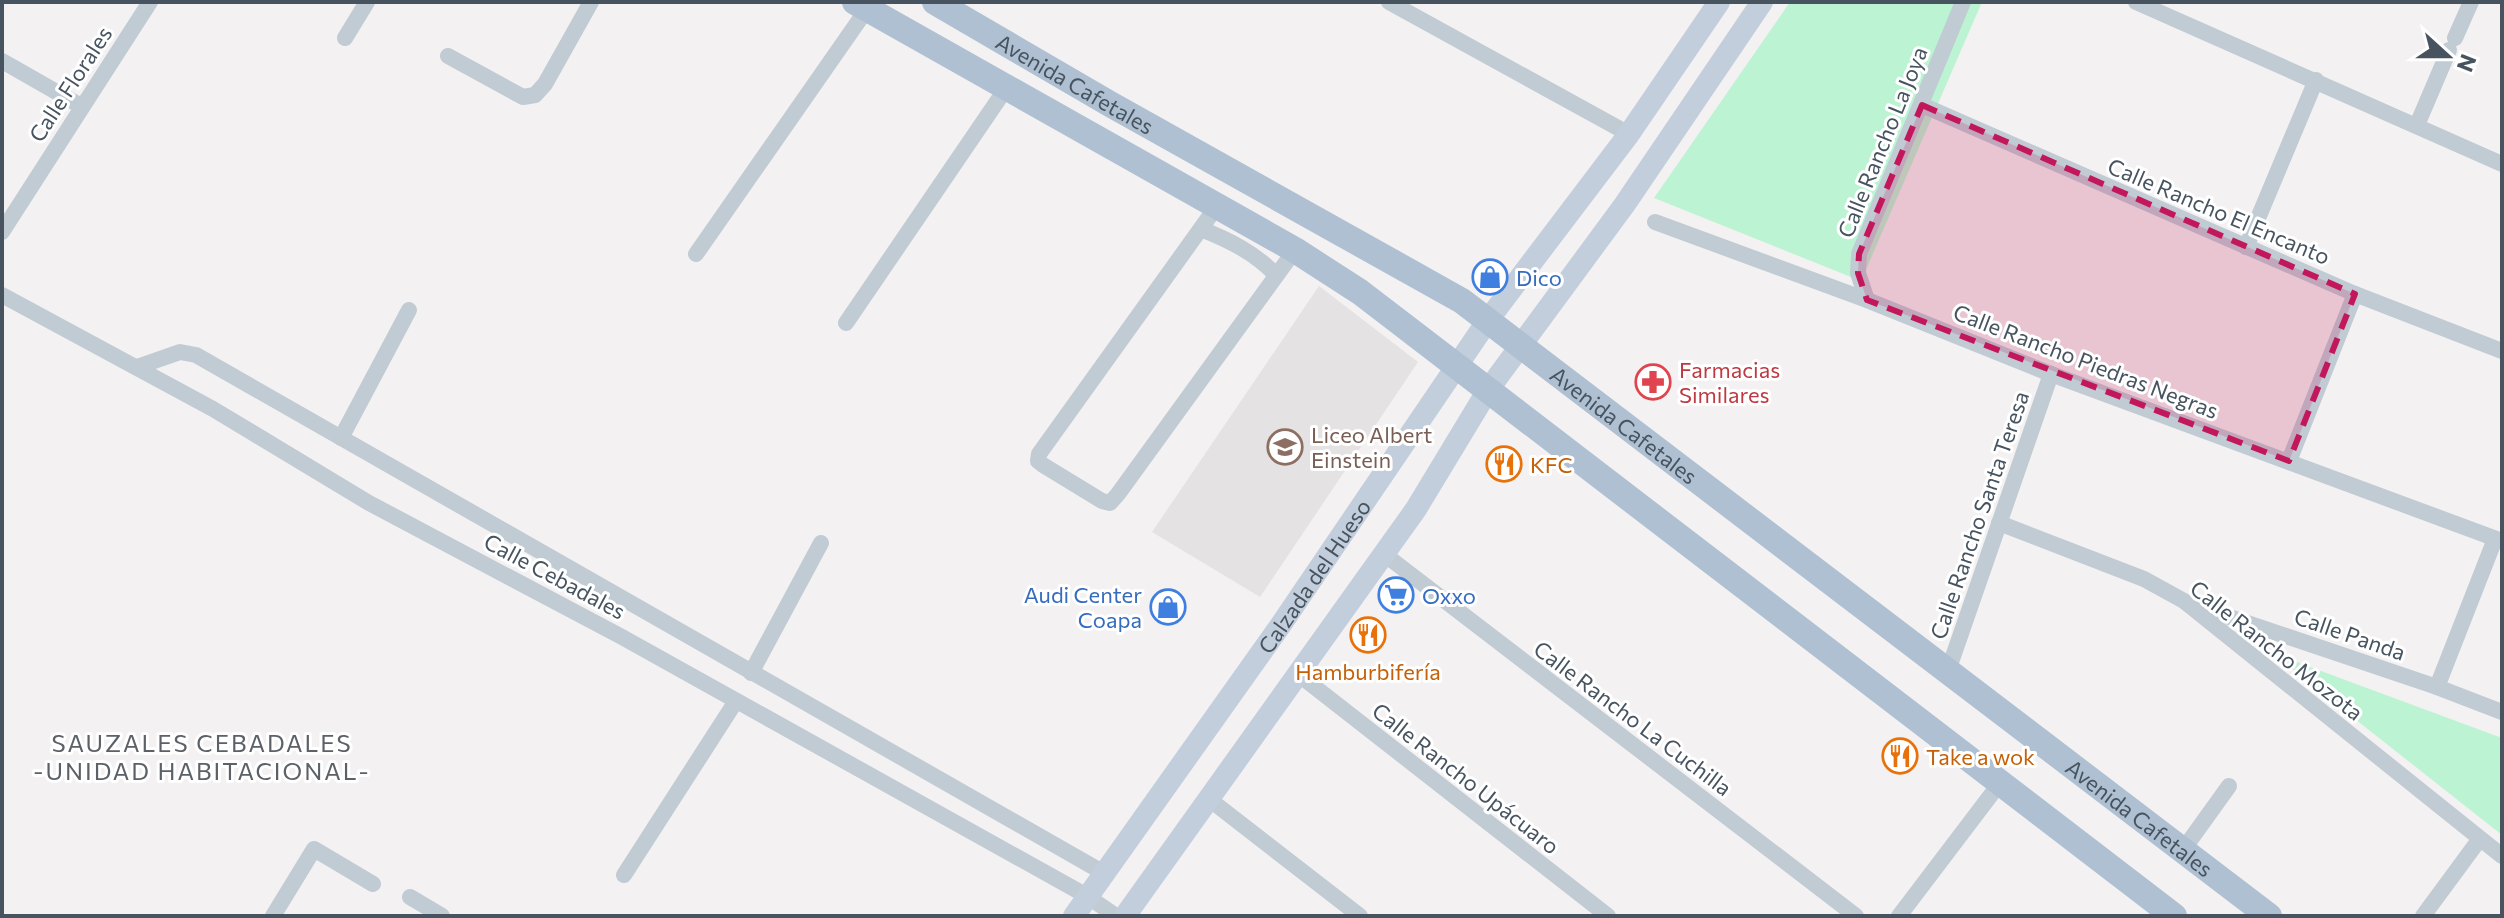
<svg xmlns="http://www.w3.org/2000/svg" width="2504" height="918" viewBox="0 0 2504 918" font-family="Commissioner,sans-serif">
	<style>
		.education { fill: #e4e2e3 }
		.green { fill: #bcf4d3 }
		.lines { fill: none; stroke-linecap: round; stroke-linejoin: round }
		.street { stroke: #c0cbd4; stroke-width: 16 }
		.secondary { stroke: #c2cedb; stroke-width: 22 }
		.primary { stroke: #aec0d2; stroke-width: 26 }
		.marked { fill: #c2185b; fill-opacity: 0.2; stroke: #c2185b; stroke-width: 6; stroke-dasharray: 16 10; stroke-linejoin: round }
		.labels { text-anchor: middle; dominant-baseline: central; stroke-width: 6; stroke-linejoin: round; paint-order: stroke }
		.street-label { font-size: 22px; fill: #475460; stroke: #fff }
		.shop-label { font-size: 22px; fill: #366cbe; stroke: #fff; text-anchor: start }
		.health-label { font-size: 22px; fill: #be3a42; stroke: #fff; text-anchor: start }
		.education-label { font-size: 22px; fill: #785e54; stroke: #fff; text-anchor: start }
		.food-label { font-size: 22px; fill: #c56008; stroke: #fff; text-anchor: start }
		.neighbourhood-label { font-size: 24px; letter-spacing: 2px; fill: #5c6167; stroke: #fff }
	</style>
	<rect width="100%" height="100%" fill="#f3f1f1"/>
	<!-- education -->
	<polygon class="education" points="1319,286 1418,362 1260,597 1152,532"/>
	<!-- green -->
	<g class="green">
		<polygon points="1790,2 1982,2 1861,281 1654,198"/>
		<polygon points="2270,652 2502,738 2502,835"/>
	</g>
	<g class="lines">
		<!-- street -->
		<g class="street">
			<polyline points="1389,2 1629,134"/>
			<polyline points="2136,2 2502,164"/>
			<polyline points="345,38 367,2"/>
			<polyline points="2455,38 2471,2"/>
			<polyline points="448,56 523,97 535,95 545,84 591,2"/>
			<polyline points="2,61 81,106"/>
			<polyline points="1922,105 2355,294 2502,351"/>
			<polyline points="2417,125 2449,50"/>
			<polyline points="1217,206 1039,454 1038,461 1043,465 1102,501 1110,503 1118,494 1295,250"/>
			<polyline points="1655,222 1867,300 2051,374 2502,541"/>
			<path d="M1201,229C1229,240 1255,253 1276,275"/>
			<polyline points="2,232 150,2"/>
			<polyline points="2246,247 2316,80"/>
			<polyline points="696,254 867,9"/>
			<polyline points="2,295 213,409 369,503 622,637 1087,896 1116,916"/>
			<polyline points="1867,300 1858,273 1859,254 1963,2"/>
			<polyline points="846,323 1007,87"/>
			<polyline points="137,367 180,352 196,355 1104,873"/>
			<polyline points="341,438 409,310"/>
			<polyline points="2289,461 2355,294"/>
			<polyline points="1999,523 2144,579 2184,601 2502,856"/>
			<polyline points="1384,554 1856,916"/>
			<polyline points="2194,605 2437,687 2502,712"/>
			<polyline points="1948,671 2051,374"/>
			<polyline points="751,673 821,543"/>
			<polyline points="1298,674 1608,916"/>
			<polyline points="2437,687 2495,539"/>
			<polyline points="1209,799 1360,916"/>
			<polyline points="2183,850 2229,786"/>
			<polyline points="624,875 736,701"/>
			<polyline points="410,897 442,916"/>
			<polyline points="273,916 314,849 373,884"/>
			<polyline points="1899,916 2000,783"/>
			<polyline points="2423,916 2479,840"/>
		</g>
		<!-- secondary -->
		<g class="secondary">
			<path id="s1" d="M1074,916L1280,626L1488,320L1629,134L1719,2"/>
			<polyline points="1125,916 1416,509 1488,390 1625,204 1762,2"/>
		</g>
		<!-- primary -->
		<g class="primary">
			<polyline points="855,2 1295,250 1360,292 2174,916"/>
			<path id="s2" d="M935,2L1110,104L1462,301L2269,916"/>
		</g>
	</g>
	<!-- marked area -->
	<path class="marked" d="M1922,105L2355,294L2289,461L1867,300L1858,273L1859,254Z"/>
	<!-- icons -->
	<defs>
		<symbol id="shop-ring" viewBox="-11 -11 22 22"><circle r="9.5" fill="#fff" stroke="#3f7fe0" stroke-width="1.5"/><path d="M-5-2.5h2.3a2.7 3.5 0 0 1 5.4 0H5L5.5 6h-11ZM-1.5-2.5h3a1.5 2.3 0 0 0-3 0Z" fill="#3f7fe0"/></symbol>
		<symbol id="pharmacy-ring" viewBox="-11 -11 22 22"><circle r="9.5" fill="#fff" stroke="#e0444e" stroke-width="1.5"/><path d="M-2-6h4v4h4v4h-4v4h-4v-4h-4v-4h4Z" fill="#e0444e"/></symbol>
		<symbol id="school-ring" viewBox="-11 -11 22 22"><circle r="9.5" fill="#fff" stroke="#8d6e63" stroke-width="1.5"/><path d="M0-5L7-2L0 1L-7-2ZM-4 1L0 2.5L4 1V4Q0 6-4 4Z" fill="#8d6e63"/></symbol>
		<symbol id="restaurant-ring" viewBox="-11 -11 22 22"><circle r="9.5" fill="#fff" stroke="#e8710a" stroke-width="1.5"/><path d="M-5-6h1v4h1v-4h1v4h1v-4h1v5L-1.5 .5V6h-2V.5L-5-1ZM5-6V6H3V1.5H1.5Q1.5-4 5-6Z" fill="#e8710a"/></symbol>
		<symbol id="supermarket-ring" viewBox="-11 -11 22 22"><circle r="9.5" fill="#fff" stroke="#3f7fe0" stroke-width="1.5"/><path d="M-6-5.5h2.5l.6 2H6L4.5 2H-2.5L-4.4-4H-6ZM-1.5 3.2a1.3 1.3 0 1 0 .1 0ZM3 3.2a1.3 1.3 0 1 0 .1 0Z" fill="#3f7fe0"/></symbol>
	</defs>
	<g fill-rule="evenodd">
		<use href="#shop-ring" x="1470" y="257" width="40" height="40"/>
		<use href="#pharmacy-ring" x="1633" y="362" width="40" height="40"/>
		<use href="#school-ring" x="1265" y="427" width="40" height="40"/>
		<use href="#restaurant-ring" x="1484" y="444" width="40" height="40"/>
		<use href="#supermarket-ring" x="1376" y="575" width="40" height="40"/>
		<use href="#shop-ring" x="1148" y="587" width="40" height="40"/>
		<use href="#restaurant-ring" x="1348" y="615" width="40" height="40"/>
		<use href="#restaurant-ring" x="1880" y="736" width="40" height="40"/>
	</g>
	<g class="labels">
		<!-- street labels -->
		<g class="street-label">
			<text stroke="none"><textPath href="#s2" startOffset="162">Avenida Cafetales</textPath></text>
			<text transform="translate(70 84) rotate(-57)">Calle Florales</text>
			<text transform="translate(1882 142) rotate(-68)">Calle Rancho La Joya</text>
			<text transform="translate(2219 211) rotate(23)">Calle Rancho El Encanto</text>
			<text transform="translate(2086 361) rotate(21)">Calle Rancho Piedras Negras</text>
			<text stroke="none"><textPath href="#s2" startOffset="810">Avenida Cafetales</textPath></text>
			<text transform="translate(1979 515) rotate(-71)">Calle Rancho Santa Teresa</text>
			<text transform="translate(555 576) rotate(28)">Calle Cebadales</text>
			<text stroke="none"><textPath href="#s1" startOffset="416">Calzada del Hueso</textPath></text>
			<text transform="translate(2350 634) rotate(19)">Calle Panda</text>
			<text transform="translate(2277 650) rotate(38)">Calle Rancho Mozota</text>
			<text transform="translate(1633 718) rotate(37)">Calle Rancho La Cuchilla</text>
			<text transform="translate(1466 778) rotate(38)">Calle Rancho Upácuaro</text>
			<text stroke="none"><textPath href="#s2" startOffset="1458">Avenida Cafetales</textPath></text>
		</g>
		<!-- shop labels -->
		<g class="shop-label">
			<text x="1516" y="277">Dico</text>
			<text x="1142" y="594" text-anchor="end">Audi Center<tspan x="1142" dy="25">Coapa</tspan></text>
			<text x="1422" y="595">Oxxo</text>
		</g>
		<!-- health labels -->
		<g class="health-label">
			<text x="1679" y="369">Farmacias<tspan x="1679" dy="25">Similares</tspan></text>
		</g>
		<!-- education labels -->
		<g class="education-label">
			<text x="1311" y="434">Liceo Albert<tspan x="1311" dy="25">Einstein</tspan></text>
		</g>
		<!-- food labels -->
		<g class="food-label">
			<text x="1530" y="464">KFC</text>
			<text x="1368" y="671" text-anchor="middle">Hamburbifería</text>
			<text x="1926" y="756">Take a wok</text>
		</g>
		<!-- neighbourhood labels -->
		<g class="neighbourhood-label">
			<text x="202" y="742">SAUZALES CEBADALES<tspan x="202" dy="28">-UNIDAD HABITACIONAL-</tspan></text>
		</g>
	</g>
	<!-- border -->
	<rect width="2504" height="918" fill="none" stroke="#475460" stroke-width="8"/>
	<!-- north arrow -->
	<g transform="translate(2448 56) rotate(111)" stroke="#ffffff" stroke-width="6" paint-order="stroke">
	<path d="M0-6L14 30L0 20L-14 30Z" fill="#475460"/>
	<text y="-12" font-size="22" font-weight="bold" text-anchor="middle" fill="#475460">N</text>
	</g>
</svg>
